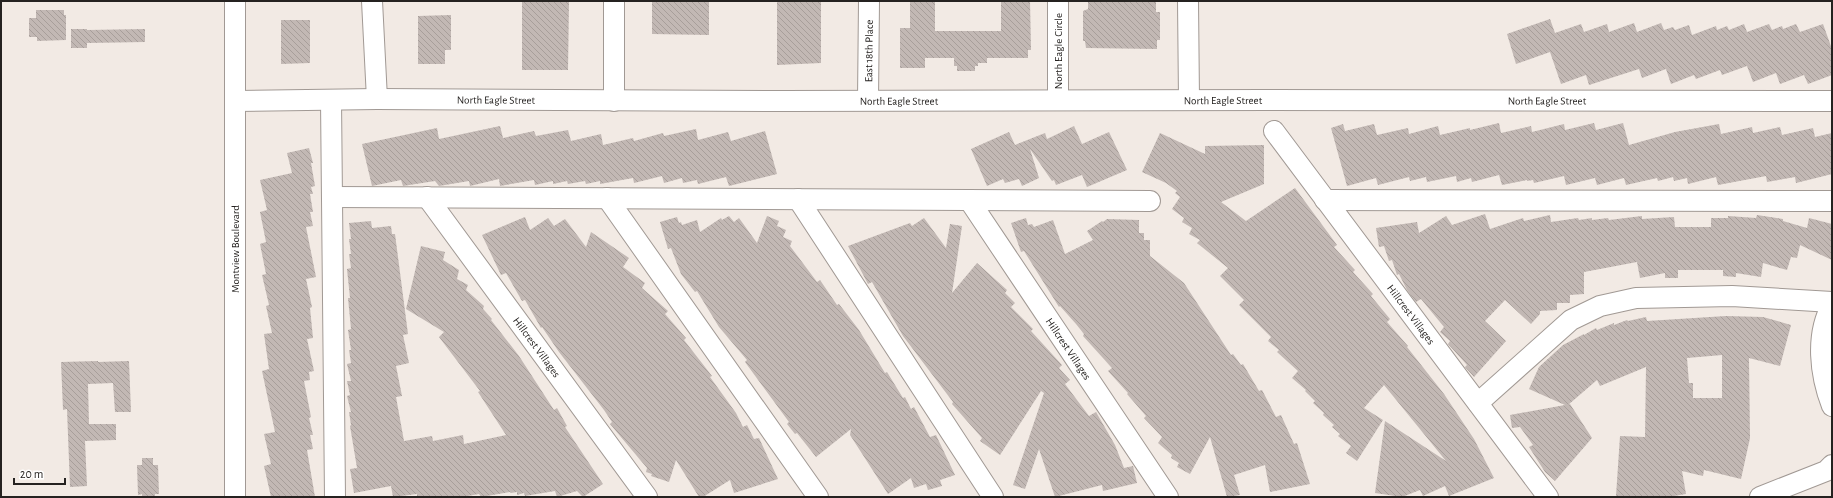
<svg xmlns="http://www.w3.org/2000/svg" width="1833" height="498" viewBox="0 0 1833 498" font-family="'Alegreya Sans',sans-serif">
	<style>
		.building { fill: url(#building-back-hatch); fill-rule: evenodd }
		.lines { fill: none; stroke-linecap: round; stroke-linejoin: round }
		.street-casing { stroke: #a19994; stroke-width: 22 }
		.street { stroke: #fff; stroke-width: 20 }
		.labels { text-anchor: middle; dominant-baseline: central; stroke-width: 4; stroke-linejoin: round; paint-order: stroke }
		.street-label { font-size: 11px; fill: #252220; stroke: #fff }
	</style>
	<defs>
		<pattern id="building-back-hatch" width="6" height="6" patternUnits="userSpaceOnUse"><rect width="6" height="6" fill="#c2b8b4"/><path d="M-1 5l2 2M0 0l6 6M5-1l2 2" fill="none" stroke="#a79e9a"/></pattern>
	</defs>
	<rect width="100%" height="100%" fill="#f2eae4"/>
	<!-- building -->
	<g class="building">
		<polygon points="522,1 569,1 568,70 522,70"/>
		<polygon points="652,1 709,1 709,35 652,34"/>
		<polygon points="777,1 821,1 821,63 777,65"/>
		<polygon points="910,1 935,1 935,31 1001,31 1001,1 1030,1 1031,50 1028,50 1028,58 987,58 987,63 978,63 978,66 975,66 975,71 957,71 957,66 954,66 954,58 925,58 925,68 900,68 900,28 910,28"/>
		<polygon points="1088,1 1156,1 1156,12 1160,12 1160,40 1157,40 1157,49 1086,48 1085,41 1083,41 1083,11 1088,9"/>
		<polygon points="36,10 64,10 64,15 66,15 66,40 37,41 37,37 29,37 29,18 36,18"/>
		<polygon points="451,15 451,50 445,50 445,64 418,64 418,16"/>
		<polygon points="1550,19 1555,33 1581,24 1584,32 1607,24 1609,32 1634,23 1637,32 1661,23 1664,30 1673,27 1675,30 1689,25 1692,35 1716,26 1717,30 1727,26 1729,30 1744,24 1747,32 1769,24 1772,30 1782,26 1783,29 1796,24 1800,32 1823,24 1832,49 1832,75 1808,84 1804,75 1780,84 1776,73 1753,82 1747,66 1722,75 1720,70 1696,79 1694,75 1671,84 1666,69 1642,78 1639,69 1589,85 1586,75 1561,84 1550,52 1516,64 1507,34"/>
		<polygon points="281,20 310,20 310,63 281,64"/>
		<polygon points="71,29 87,29 87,30 145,29 145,42 87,43 87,48 71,48"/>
		<polygon points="1499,123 1501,133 1531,126 1532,132 1564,124 1565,130 1594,123 1596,130 1623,123 1629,145 1675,132 1719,124 1721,134 1752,127 1753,133 1780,127 1782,135 1813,128 1815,137 1832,133 1832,174 1796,183 1795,177 1767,182 1766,176 1718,185 1716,177 1688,184 1687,178 1674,181 1673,177 1658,181 1657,178 1626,185 1624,178 1597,185 1595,178 1566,185 1564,176 1534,183 1533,180 1527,181 1527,180 1502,185 1499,175 1472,182 1471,178 1457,182 1456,176 1427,182 1426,177 1410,181 1409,177 1378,185 1376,178 1347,186 1331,128 1343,124 1345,131 1374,124 1377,135 1408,128 1409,134 1438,126 1440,135 1470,128 1470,130"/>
		<polygon points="500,126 503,138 534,131 536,136 568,130 571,141 601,134 603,145 633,138 634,141 663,133 664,136 696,129 698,140 728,132 731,141 765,131 777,174 729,186 726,177 698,184 697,180 683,183 682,178 664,183 662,176 634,183 633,178 600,184 600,181 586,184 585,181 568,184 567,181 553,184 553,181 535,185 534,180 500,186 499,179 470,186 469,181 439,186 435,181 403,186 401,180 372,186 362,144 437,128 439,139"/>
		<polygon points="1074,126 1082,144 1109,132 1127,170 1087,187 1082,175 1056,185 1054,180 1052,181 1030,149 1039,178 1022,186 1019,179 1005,183 1003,179 987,186 971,149 1009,132 1015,145 1045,133 1047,139"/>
		<polygon points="1160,133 1205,154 1205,146 1264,145 1264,184 1221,202 1246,221 1295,188 1337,245 1334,247 1355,270 1353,272 1373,294 1371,296 1390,319 1387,322 1408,346 1407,347 1444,394 1474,439 1494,478 1449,496 1445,486 1423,496 1420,490 1402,497 1375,493 1385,421 1446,461 1384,385 1364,408 1383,420 1357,461 1346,453 1351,446 1338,436 1340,434 1332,427 1334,425 1323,415 1324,413 1313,403 1315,401 1305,391 1306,390 1292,378 1298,371 1277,352 1279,350 1268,341 1271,337 1239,305 1244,300 1220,276 1228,268 1197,243 1200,240 1189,234 1192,228 1182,222 1184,218 1172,209 1180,197 1175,193 1177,191 1166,183 1142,172"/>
		<polygon points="309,148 313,163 311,163 315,186 311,187 313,194 310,194 313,212 310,212 313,226 306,227 316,277 306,279 312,307 310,308 313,338 307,339 314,371 309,372 310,380 304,381 311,417 309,418 313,435 310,435 313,449 307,450 315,497 271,497 264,466 271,464 264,434 275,432 262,371 269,369 264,334 272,333 266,306 269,305 262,275 266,274 260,244 266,242 260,212 267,210 260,180 292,173 287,153"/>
		<polygon points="1485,214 1490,229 1523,218 1524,221 1550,215 1551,222 1578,218 1579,220 1592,218 1592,220 1608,218 1609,220 1642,216 1642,219 1674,217 1675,227 1711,227 1711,218 1728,218 1728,216 1756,218 1757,215 1783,219 1783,221 1807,228 1809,218 1832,224 1832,260 1800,245 1797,258 1791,257 1787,270 1763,263 1761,277 1736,273 1736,277 1723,276 1723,270 1678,270 1678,278 1665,278 1665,273 1640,278 1637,262 1584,272 1584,294 1570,295 1570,303 1557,303 1557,310 1540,311 1540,314 1531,324 1505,300 1485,321 1506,341 1474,377 1465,367 1467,365 1448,344 1450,341 1440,332 1444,327 1421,299 1416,302 1407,290 1399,274 1397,275 1392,260 1389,261 1384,246 1379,247 1376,228 1417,222 1419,233 1446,216 1452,225"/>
		<polygon points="729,216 734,222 739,218 757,243 767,216 779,221 777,226 786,230 783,237 792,241 790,246 817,282 820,280 837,305 839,304 859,330 885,373 887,372 903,398 905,397 911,409 914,407 930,437 936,435 955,475 940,480 942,486 928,490 926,484 914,488 911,478 888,494 850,435 851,429 816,457 797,433 795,434 787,424 789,422 745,362 747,360 719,327 697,291 695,292 681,274 671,248 668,249 660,222 677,217 679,223 681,222 682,225 697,220 700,232 721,218 722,220"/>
		<polygon points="525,217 530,230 548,218 554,226 565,219 586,247 591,232 629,258 623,267 645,283 642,288 668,311 665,314 686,338 684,340 712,376 710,377 736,413 743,427 747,425 754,439 759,438 778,479 734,493 730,480 703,497 699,497 676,460 669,482 651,476 652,474 646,472 647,468 610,424 612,422 604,410 559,352 542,327 541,328 525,300 522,301 506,273 501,275 482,235"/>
		<polygon points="924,218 946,248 950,224 962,226 952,293 977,263 1007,290 1005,293 1015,303 1011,307 1033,329 1031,331 1062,365 1059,368 1070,380 1065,384 1089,416 1096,412 1115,445 1124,468 1133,466 1137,483 1103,491 1102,485 1055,497 1039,449 1025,489 1013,485 1044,393 1041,391 1000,455 980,441 982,438 952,404 953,402 903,336 872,282 868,284 848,246 910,223 912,226"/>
		<polygon points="1026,218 1028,225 1032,224 1034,227 1053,220 1065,254 1093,240 1087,231 1102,221 1103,222 1107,219 1139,220 1139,233 1144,233 1144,240 1150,240 1150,256 1184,283 1231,355 1233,354 1241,365 1243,364 1259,391 1262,390 1276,417 1281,415 1294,444 1297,443 1310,484 1270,492 1265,465 1234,475 1240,495 1227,497 1210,437 1190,474 1177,467 1179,463 1171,458 1172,455 1158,443 1162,437 1144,418 1146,416 1127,394 1128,393 1108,371 1112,368 1083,336 1084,334 1076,324 1060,306 1059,307 1024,251 1021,252 1011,223"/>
		<polygon points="371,221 372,228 391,226 392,234 395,234 408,334 403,335 409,363 396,366 402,396 396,397 404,441 432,436 433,441 463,435 464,444 506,435 478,392 480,391 439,337 444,332 406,309 421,246 445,252 443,260 459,270 457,279 468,285 466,290 484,306 483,309 492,319 491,320 519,356 554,410 557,408 567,426 565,427 603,484 583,497 577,491 557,497 555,491 525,496 524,493 517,495 517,492 511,493 510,492 481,497 479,494 462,497 417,497 417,494 393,497 391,486 354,493 350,469 357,468 350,426 351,425 349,412 351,412 347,396 350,395 347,381 351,381 347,364 351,363 349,350 351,350 348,330 351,329 348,298 350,298 347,269 351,268 349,254 351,254 349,239 351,239 349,223"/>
		<path d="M1726,316L1763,317L1791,325L1780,366L1749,358L1750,438L1741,479L1704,470L1703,476L1682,471L1686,494L1668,497L1616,496L1620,436L1645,437L1646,367L1600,386L1597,380L1568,405L1570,404L1592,438L1555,481L1545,472L1529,447L1533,445L1520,427L1512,428L1510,415L1565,405L1529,389L1539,367L1563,345L1584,334V335L1596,328L1597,330L1614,323V325L1627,320L1628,321L1646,317L1647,321ZM1722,355V398H1693V383H1689L1687,358Z"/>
		<polygon points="98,361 98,362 129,361 131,412 115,412 113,383 88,384 89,424 116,424 116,440 85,441 87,486 70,487 67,409 63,410 61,362"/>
		<polygon points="142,458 153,458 153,465 158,465 159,494 155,494 155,497 142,497 142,494 138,495 137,465 142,465"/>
	</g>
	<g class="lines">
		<defs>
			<g id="street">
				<polyline points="372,1 377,99"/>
				<polyline points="614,1 614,101"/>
				<polyline points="1058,1 1058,100"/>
				<polyline points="1188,1 1189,100"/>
				<polyline points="331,100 335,497"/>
				<path id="s1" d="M868,100L869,1"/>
				<path id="s2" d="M235,101L377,99L783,101L1269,100L1832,101"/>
				<path id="s3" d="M1274,131L1548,497"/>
				<polyline points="332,197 1150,201"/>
				<path id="s4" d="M427,197L647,497"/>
				<polyline points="607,198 818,497"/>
				<polyline points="798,199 993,497"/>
				<path id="s5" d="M969,200L1168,497"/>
				<polyline points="1325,200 1832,201"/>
				<path d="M1832,305C1815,335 1820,375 1832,406"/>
				<polyline points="1478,403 1571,320 1600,306 1636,298 1732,296 1832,302"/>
				<polyline points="235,497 235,1"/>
				<polyline points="1760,497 1826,471 1832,465"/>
			</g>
		</defs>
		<!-- street casing -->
		<use href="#street" class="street-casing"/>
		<!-- street -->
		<use href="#street" class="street"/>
	</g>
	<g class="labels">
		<!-- street labels -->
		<g class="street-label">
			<text stroke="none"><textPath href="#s1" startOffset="49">East 18th Place</textPath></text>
			<text transform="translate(1058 51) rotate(-90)">North Eagle Circle</text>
			<text stroke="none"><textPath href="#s2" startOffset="261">North Eagle Street</textPath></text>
			<text stroke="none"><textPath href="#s2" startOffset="664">North Eagle Street</textPath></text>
			<text stroke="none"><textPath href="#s2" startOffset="988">North Eagle Street</textPath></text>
			<text stroke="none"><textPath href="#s2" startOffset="1312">North Eagle Street</textPath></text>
			<text transform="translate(235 249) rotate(-90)">Montview Boulevard</text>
			<text stroke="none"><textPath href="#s3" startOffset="229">Hillcrest Villages</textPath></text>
			<text stroke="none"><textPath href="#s4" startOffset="186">Hillcrest Villages</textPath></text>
			<text stroke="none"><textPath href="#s5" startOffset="179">Hillcrest Villages</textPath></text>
		</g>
	</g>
	<!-- border -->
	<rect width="1833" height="498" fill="none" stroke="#252220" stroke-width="4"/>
	<!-- scale -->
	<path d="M14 478v6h51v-6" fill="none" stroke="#252220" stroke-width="2"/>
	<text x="20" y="478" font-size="12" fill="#252220" stroke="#ffffff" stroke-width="3" paint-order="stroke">20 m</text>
</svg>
